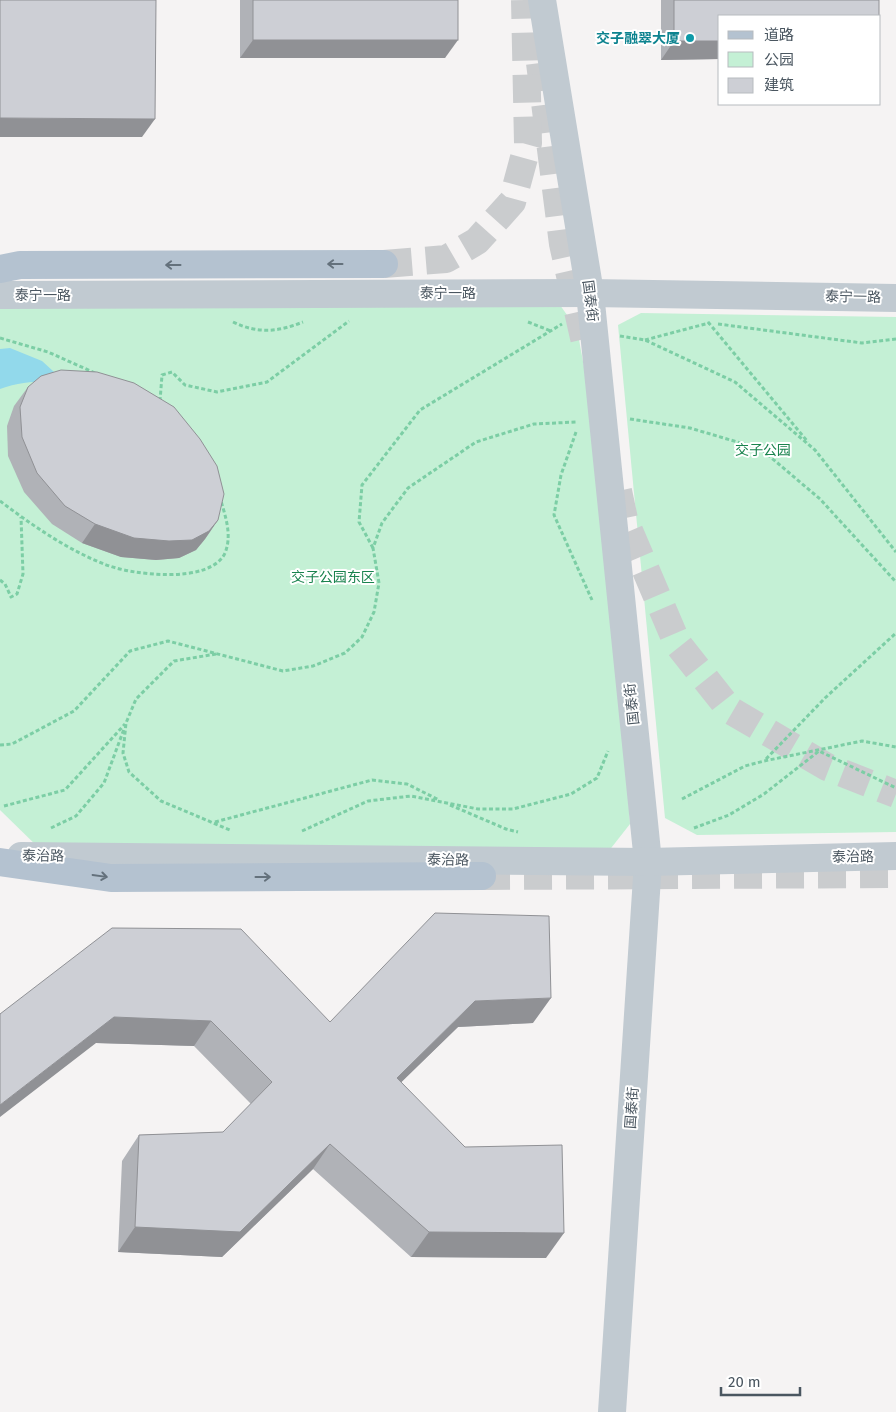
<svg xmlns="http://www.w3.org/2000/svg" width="896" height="1412" viewBox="0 0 896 1412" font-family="'Fira Sans','Noto Sans SC',sans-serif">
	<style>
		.green { fill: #c4f0d5 }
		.water { fill: #92d9eb }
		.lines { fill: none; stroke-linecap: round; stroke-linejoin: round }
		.major-tunnel { stroke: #caccce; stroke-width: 28; stroke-dasharray: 28 14; stroke-linecap: butt }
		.path { stroke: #7ccea5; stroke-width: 3; stroke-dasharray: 4 2.5; stroke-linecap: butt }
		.minor { stroke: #c1cad1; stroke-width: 28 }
		.major { stroke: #b4c2d0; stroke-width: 28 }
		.wall { fill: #b0b2b7 }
		.shaded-wall { fill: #909195 }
		.building { fill: #cdcfd5; stroke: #909195 }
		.oneway { stroke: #64717c }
		.culture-dot { fill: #0f9aa8; stroke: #fff; stroke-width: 2 }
		.labels { text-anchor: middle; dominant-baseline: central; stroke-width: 4; stroke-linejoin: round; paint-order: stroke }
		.culture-label { font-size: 14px; font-weight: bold; fill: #0d838f; stroke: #fff; text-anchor: end }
		.street-label { font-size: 14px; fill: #4a5660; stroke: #fff }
		.park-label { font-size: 14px; fill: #1a834e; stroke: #fff }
	</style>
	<rect width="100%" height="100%" fill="#f5f3f3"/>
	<!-- green -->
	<g class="green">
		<polygon points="555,298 577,329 600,453 615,601 630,824 608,852 44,853 0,810 0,307"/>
		<polygon points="641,313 896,317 896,832 697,835 665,818 618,325"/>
	</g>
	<!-- water -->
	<path class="water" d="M10,348L42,361L65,382C42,381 22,381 0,389V349Z"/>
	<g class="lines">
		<!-- major-tunnel -->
		<g class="major-tunnel">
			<polyline points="540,63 563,244 587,351"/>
			<polyline points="384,264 446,259 477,241 512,202 528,143 525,0"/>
			<polyline points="618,491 624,519 677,643 730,710 827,767 896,794"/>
			<polyline points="482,876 896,874"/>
		</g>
		<!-- path -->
		<g class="path">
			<path d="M233,322C258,334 278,332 303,322"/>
			<polyline points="528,322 551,331"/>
			<polyline points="708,322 808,442"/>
			<polyline points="718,324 862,343 896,339"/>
			<polyline points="620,336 645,340 735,382 815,450 896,552"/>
			<polyline points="0,338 48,352 95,373"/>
			<polyline points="645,340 709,323"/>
			<polyline points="160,401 162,375 172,372 185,385 217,392 267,382 349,321"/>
			<polyline points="630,419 690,428 761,449 820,499 896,582"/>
			<polyline points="576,432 561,475 554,515 592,600"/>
			<path d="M0,501C32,525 66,549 104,564C130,575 210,585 225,553C232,536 226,518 221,501"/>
			<polyline points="373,548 359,522 362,485 420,410 562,324"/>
			<polyline points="0,580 5,584 11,597 17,594 23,574 21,517"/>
			<polyline points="216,654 174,661 136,699 126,723 123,753 129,772 161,801 230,830"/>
			<polyline points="0,745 12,744 74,711 130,651 168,641 283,671 313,666 345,653 362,637 374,612 379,583 373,548 382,523 408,488 476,442 534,424 577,422"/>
			<polyline points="766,759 825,698 896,633"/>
			<polyline points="682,799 745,766 764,761 862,741 896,747"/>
			<polyline points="450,805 506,829 518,832"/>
			<polyline points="4,806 65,790 125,724"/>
			<polyline points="215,822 372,780 407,784 439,800"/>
			<polyline points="51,828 76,816 104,783 124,729"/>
			<polyline points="694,828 729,815 764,794 819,751 896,788"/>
			<polyline points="302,831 368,801 411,796 478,809 513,809 571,794 597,778 608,751"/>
		</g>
		<!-- minor -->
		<g class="minor">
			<polyline points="542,0 590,293 648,862 612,1412"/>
			<polyline points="0,295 590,293 896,298"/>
			<polyline points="21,856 648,862 896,856"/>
		</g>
		<!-- major -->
		<g class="major">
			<polyline points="0,269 20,265 384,264"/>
			<polyline points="0,862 111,878 482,876"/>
		</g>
	</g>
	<!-- wall -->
	<g class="wall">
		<polygon points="240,0 458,0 445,58 240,58"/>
		<polygon points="661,0 879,0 720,16 720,59 661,60"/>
		<polygon points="28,387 218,520 205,539 196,550 179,558 156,560 121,557 82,543 52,524 24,492 8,456 7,426 14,406"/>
		<polygon points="0,1014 330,1022 533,1023 458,1027 401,1082 546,1258 411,1257 313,1169 222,1257 118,1252 122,1161 139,1135 223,1132 251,1104 194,1046 96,1043"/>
	</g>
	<!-- shaded-wall -->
	<g class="shaded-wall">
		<polygon points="253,40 458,40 445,58 240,58"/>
		<polygon points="674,41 720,41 720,59 661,60"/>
		<polygon points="0,118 155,119 142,137 0,137"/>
		<polygon points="218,520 205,539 196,550 179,558 156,560 121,557 82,543 95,524"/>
		<polygon points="551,998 533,1023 458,1027 380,1103 397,1078 475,1001"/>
		<polygon points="114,1017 211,1021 194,1046 96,1043 0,1117 0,1105"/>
		<polygon points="330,1144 313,1169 222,1257 118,1252 135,1227"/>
		<polygon points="429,1232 564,1233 546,1258 411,1257"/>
	</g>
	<!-- building -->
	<g class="building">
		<polygon points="0,0 156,0 155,119 0,118"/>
		<rect x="253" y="0" width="205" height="40"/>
		<polygon points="674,0 879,0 879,16 720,16 720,41 674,41"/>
		<polygon points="61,370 97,372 134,383 174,407 200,439 217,466 224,494 218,520 209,531 192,540 169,541 134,538 95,524 65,506 37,473 22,437 20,407 28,387 41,376"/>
		<polygon points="435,913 549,916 551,998 475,1001 397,1078 465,1147 562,1145 564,1233 429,1232 330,1144 240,1232 135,1227 139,1135 223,1132 272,1082 211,1021 114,1017 0,1105 0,1014 112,928 241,929 330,1022"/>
	</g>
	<!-- one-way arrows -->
	<defs><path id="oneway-shaft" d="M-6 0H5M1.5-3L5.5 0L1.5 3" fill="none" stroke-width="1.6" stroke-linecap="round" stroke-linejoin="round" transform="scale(1.25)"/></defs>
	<g class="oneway">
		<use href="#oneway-shaft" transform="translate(335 264) rotate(180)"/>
		<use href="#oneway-shaft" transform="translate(173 265) rotate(180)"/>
		<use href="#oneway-shaft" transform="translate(100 876) rotate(8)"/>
		<use href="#oneway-shaft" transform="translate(263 877)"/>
	</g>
	<!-- markers -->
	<circle class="culture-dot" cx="690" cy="38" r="5"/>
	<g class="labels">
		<!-- culture labels -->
		<g class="culture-label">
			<text x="680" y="38">交子融翠大厦</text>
		</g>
		<!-- street labels -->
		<g class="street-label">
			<text x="448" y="293">泰宁一路</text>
			<text x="43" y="295">泰宁一路</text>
			<text transform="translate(853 297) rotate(1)">泰宁一路</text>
			<text transform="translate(590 301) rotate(83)">国泰街</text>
			<text transform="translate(632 704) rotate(-96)">国泰街</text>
			<text transform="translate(43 856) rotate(1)">泰治路</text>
			<text transform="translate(853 857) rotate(-1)">泰治路</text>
			<text transform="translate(448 860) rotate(1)">泰治路</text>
			<text transform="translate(632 1108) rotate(-86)">国泰街</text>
		</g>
		<!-- park labels -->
		<g class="park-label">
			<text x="763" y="450">交子公园</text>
			<text x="333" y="577">交子公园东区</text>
		</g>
	</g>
	<!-- legend -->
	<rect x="718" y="15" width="162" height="90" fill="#ffffff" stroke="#b7bbbf"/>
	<rect x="728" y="31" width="25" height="8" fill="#b4c2d0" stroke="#b7bbbf"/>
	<text x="764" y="40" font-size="15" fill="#4a5660">道路</text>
	<rect x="728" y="52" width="25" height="15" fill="#c4f0d5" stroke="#b7bbbf"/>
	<text x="764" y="65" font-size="15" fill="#4a5660">公园</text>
	<rect x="728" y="78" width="25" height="15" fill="#cdcfd5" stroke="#b7bbbf"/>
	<text x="764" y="90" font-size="15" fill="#4a5660">建筑</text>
	<!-- scale -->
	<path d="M721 1387v8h79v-8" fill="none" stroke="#4a5660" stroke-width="2.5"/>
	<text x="728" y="1387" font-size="15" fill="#4a5660" stroke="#ffffff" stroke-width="4" paint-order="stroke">20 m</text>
</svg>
